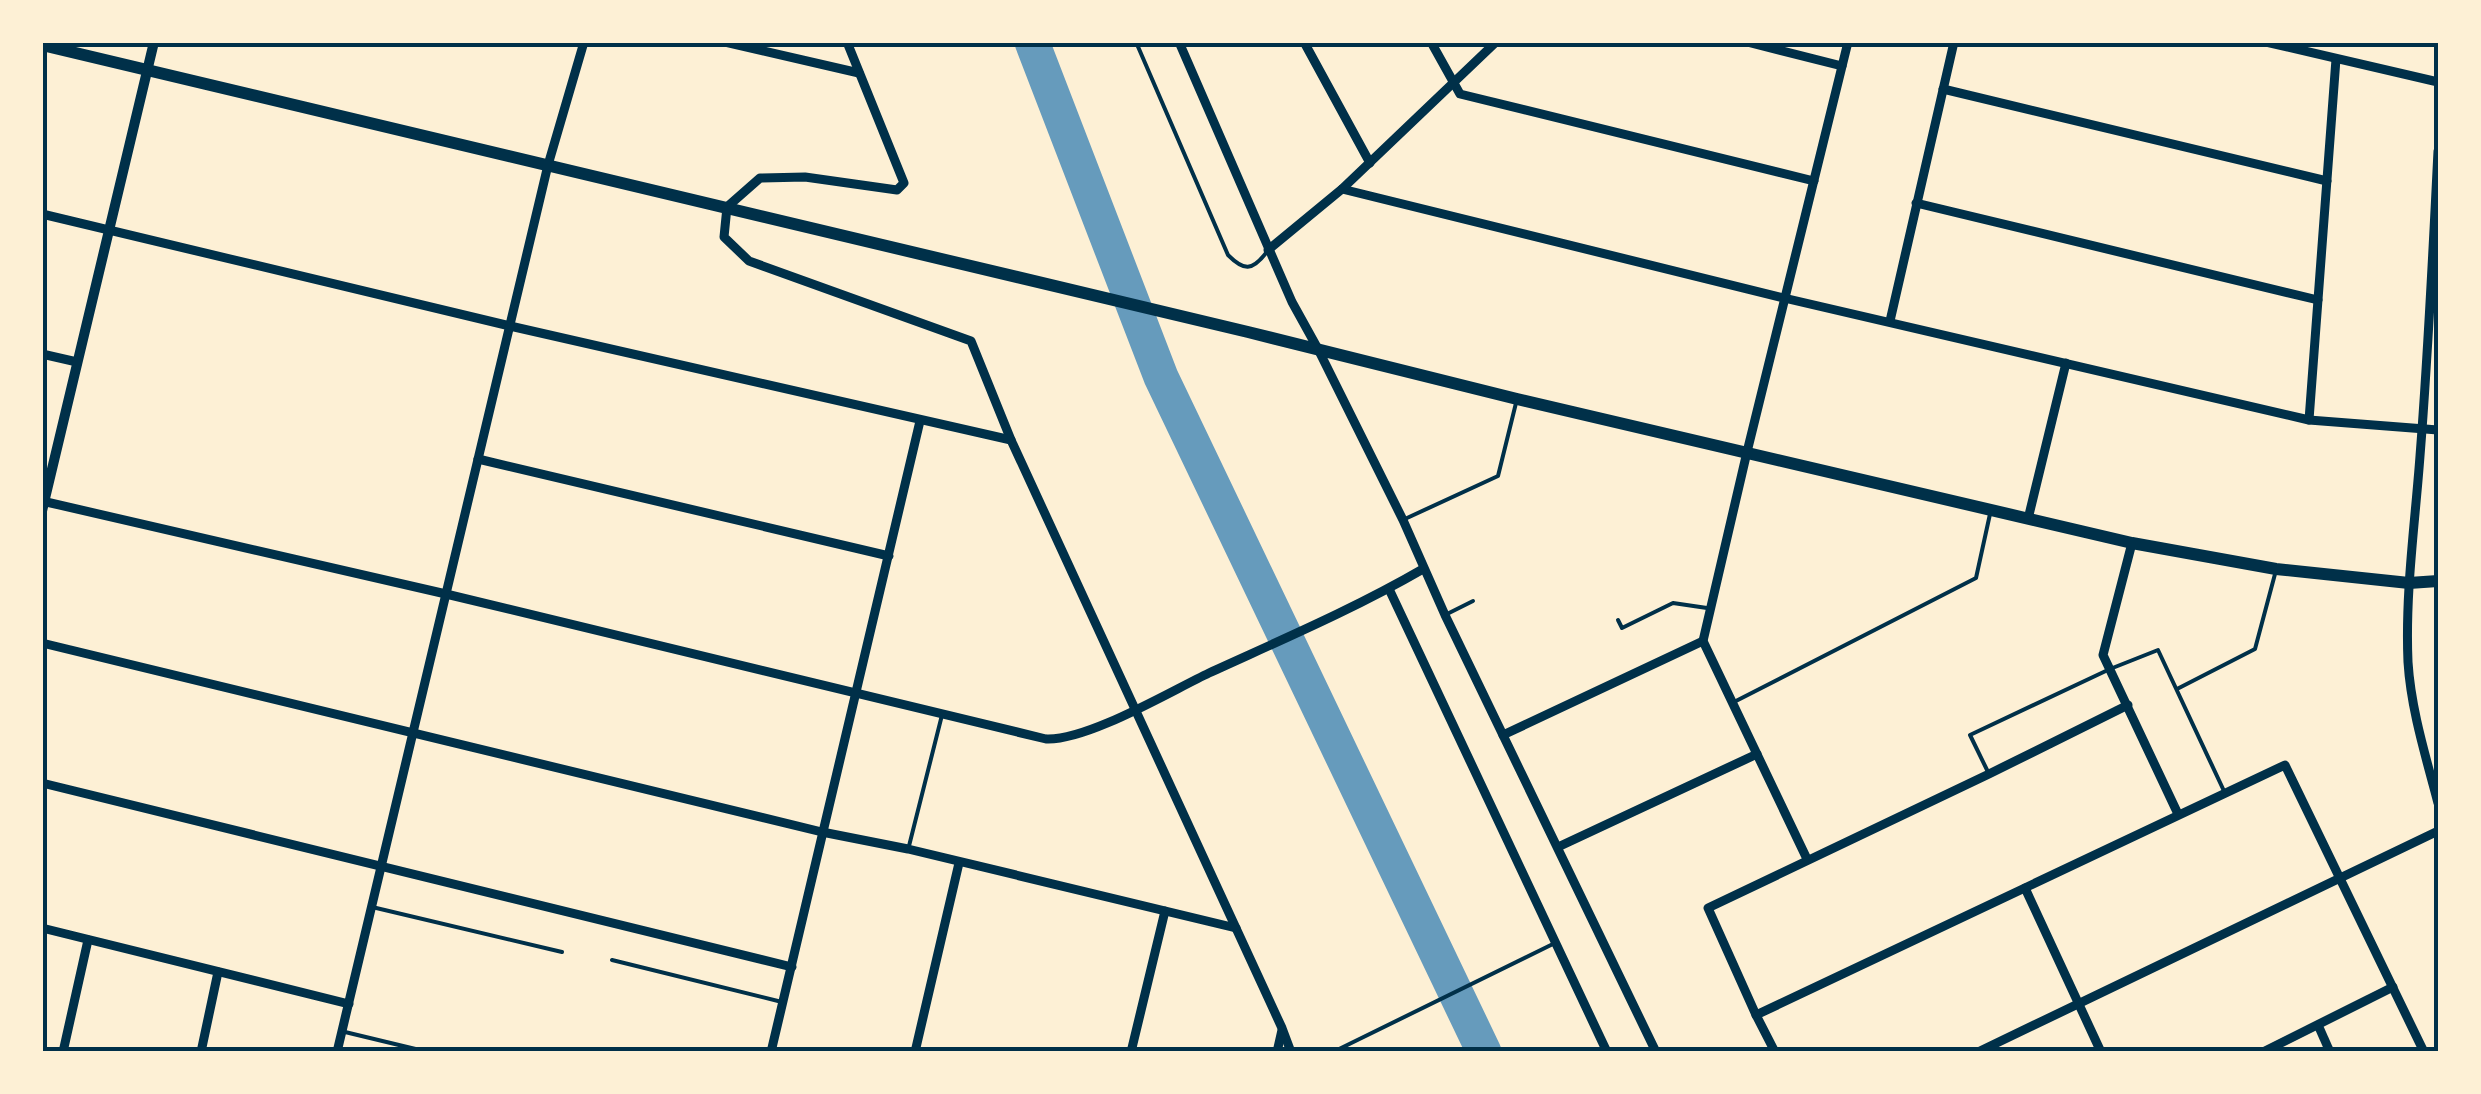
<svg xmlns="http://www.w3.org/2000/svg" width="2481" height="1094" viewBox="0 0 2481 1094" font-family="'Fira Sans',sans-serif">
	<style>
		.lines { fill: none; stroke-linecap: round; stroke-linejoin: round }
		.river { stroke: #669bbc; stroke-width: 35 }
		.service { stroke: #003049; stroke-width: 4 }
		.minor { stroke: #003049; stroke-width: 9 }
		.tertiary { stroke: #003049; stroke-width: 10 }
		.primary { stroke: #003049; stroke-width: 12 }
		.neatline { fill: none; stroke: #003049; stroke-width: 4 }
	</style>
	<rect width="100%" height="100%" fill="#fdf0d5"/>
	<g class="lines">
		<!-- river -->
		<polyline class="river" points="1032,42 1161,377 1484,1052"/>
		<!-- service -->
		<g class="service">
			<path d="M1136,42L1228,255C1244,271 1252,271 1266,253"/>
			<polyline points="1407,518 1498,476 1516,403"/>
			<polyline points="1445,615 1473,601"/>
			<polyline points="1618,620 1622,628 1673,603 1707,608"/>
			<polyline points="2177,689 2255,649 2275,574"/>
			<polyline points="1732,703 1976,578 1990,514"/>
			<polyline points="1989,774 1970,735 2110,669 2158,650 2224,791"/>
			<polyline points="909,846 942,715"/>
			<polyline points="372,907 562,952"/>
			<polyline points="612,960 782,1002"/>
			<polyline points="345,1032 428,1052"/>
			<polyline points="1333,1052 1555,943"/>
		</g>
		<!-- minor -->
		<g class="minor">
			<polyline points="725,42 859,73"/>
			<polyline points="847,42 904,183 897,190 805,177 760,178 727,207 724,237 749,261 971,341 1011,440 1282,1028 1291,1052"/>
			<polyline points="1179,42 1292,302 1318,349 1403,520 1445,615 1656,1052"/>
			<polyline points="1304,42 1370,163"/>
			<polyline points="1431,42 1460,94 1814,181"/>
			<polyline points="1747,42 1842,66"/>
			<polyline points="2266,42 2438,82"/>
			<polyline points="1943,89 2327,181"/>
			<path d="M2438,151C2433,253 2428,355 2420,456C2415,524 2405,593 2408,662C2411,710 2426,757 2438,803"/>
			<polyline points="1342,189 1784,298 2309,420 2438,430"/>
			<polyline points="1916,203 2318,300"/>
			<polyline points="42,214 510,326 1011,440"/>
			<polyline points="1268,250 1342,189 1496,42"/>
			<polyline points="1890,321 1954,42"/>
			<polyline points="42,354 77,362"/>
			<polyline points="2309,420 2336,59"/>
			<polyline points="478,459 889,556"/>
			<path d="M42,501L446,594L1046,739C1087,741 1169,692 1209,673C1281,640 1354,609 1423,569"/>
			<polyline points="2028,519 2066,363"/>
			<polyline points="2132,543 2103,655 2178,814"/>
			<polyline points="1389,589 1607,1052"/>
			<polyline points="42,643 822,832 908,849 1236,928"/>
			<polyline points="1503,735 1703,641"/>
			<polyline points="42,783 792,967"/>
			<polyline points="1558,847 1757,754"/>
			<polyline points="1807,859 1703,641 1747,452 1848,42"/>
			<polyline points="2025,888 2101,1052"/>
			<polyline points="42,928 349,1004"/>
			<polyline points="1756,1015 2285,765 2424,1052"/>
			<polyline points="2318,1025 2330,1052"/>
			<polyline points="63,1052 88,940"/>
			<polyline points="201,1052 218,972"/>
			<polyline points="337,1052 548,165 584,42"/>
			<polyline points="771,1052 920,421"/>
			<polyline points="915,1052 959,863"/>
			<polyline points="1131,1052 1165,911"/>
			<polyline points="1277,1052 1282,1030"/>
			<polyline points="1775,1052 1756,1015 1708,908 1989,774 2128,705"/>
			<polyline points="1978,1052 2438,831"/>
			<polyline points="2263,1052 2393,987"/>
		</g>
		<!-- tertiary -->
		<polyline class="tertiary" points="42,511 154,42"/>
		<!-- primary -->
		<polyline class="primary" points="42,45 1248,332 1517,399 2132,543 2276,569 2409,583 2438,581"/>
	</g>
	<!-- border -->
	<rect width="2481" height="1094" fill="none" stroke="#fdf0d5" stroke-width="90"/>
	<rect x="45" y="45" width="2391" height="1004" class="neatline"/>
</svg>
